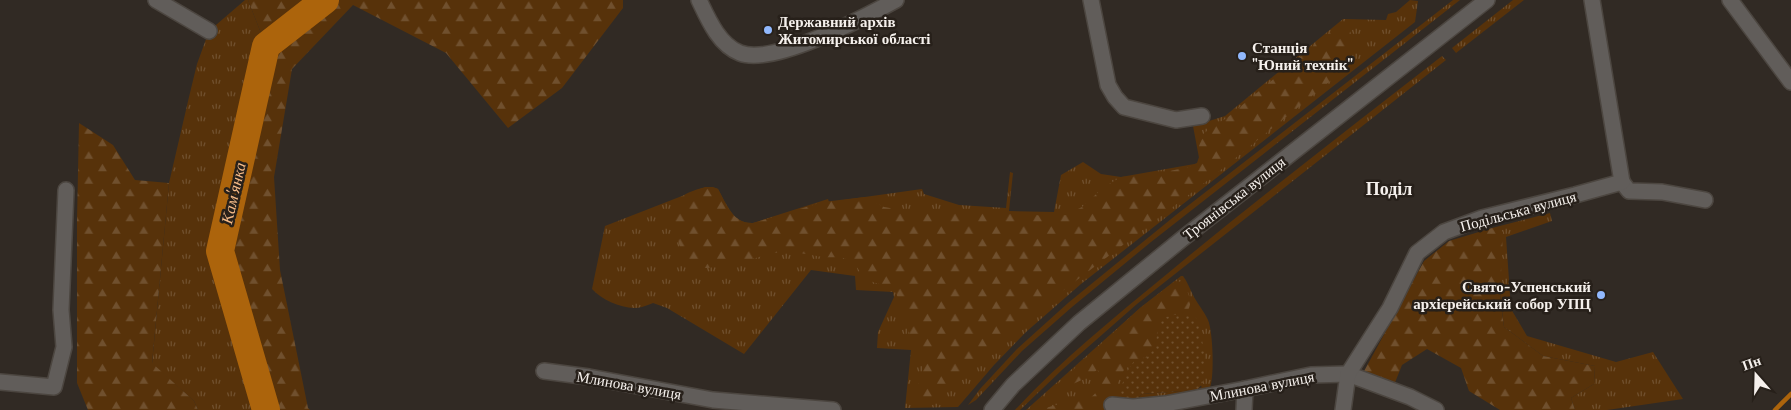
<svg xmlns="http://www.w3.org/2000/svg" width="1791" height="410" viewBox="0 0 1791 410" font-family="'Libre Baskerville',serif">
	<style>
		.grass { fill: url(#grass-tufts) }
		.forest { fill: url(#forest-firs) }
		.garden { fill: url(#garden-dots) }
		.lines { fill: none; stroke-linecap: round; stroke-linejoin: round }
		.stream { stroke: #ac640c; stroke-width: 4.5 }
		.river { stroke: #ac640c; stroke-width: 28 }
		.minor-casing { stroke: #4c4640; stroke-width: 18 }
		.tertiary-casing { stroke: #4c4640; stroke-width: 18 }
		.minor { stroke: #615d5a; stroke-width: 15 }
		.tertiary { stroke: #615d5a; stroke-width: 15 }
		.poi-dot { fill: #91b8fd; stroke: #27201a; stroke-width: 2 }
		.labels { text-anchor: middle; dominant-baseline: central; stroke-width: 5; stroke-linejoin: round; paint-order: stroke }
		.poi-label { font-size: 15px; font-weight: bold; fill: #f5f0ec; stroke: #27201a; text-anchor: start }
		.street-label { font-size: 15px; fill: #f5f0ec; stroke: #27201a }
		.water-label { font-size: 16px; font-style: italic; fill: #f6bb88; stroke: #27201a }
		.quarter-label { font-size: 18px; font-weight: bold; fill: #f5f0ec; stroke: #27201a }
	</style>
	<defs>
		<pattern id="grass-tufts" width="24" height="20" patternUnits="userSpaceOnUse" patternTransform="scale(1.25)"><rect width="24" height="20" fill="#57320a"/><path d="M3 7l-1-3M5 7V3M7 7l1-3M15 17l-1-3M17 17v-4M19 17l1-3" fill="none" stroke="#70502e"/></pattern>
		<pattern id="forest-firs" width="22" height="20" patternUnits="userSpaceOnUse" patternTransform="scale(1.25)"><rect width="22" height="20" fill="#57320a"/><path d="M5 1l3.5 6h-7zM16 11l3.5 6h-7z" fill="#70502e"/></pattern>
		<pattern id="garden-dots" width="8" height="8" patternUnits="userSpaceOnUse" patternTransform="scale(1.25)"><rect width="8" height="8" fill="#57320a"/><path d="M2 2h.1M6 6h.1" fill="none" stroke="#70502e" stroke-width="1.8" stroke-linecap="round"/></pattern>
	</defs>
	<rect width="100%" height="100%" fill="#312a24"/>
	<!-- grass -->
	<g class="grass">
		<polygon points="245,0 248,0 266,46 220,251 266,410 198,410 194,401 152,364 169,183 189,97 197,64 209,31"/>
		<path d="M1410,0L1418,1L1415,22L1081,284L1026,332L994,365L958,407L905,408L911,350L877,348L878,332L894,297L893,292L856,290L855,276L811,270L744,354L667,308L653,303C650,304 646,306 642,307C626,311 603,301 592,289L605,226L705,187H713L718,189C727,205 733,224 753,223L828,199L829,202L922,189L924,194L959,205L1006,208L1010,172L1013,173L1009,211L1054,212L1061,175L1083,162L1101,174L1121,177L1200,163L1193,126L1225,116L1343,19L1386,20L1388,14L1396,12Z"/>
		<polygon points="1453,0 1460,0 1151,242 1072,307 1022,351 976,400 968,405 980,389 1017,349 1068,303 1176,215"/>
		<polygon points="1513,0 1524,0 1456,53 1452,48"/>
		<path d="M1442,56L1446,60L1137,304L1063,369L1020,410H1015C1061,360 1115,317 1167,274C1257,199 1350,128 1442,56Z"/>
		<polygon points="1550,213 1552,221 1506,237 1511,309 1527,336 1616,362 1653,352 1683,399 1607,410 1575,410 1571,398 1594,384 1595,366 1543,356 1504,327 1492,228"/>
		<path d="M1181,276H1183C1187,281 1189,287 1192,293C1196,302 1204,311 1208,320C1213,331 1215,381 1209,390L1140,400L1139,397L1142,394L1196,390L1202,387L1156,340L1122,410H1026L1140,308Z"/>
	</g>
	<!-- forest -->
	<g class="forest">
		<polygon points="248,0 623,0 623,8 562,88 508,128 446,53 353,5 292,69 274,177 280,270 308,408 310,410 266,410 220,251 266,46"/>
		<path d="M1343,25L1348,27L1351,33L1349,49L1350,59L1344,70L1212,177L1005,335L958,381L944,392L930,402H919L914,397C915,386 923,378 923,367C923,355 915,346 910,335C904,320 901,305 895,290C887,284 876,285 867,279C859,274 858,264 849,260C841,256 831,258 823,257C810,255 798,252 785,252C771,252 758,258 744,261C740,261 736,260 733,261C721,263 712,271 700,267C674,257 676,226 673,204C681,194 706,183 718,189C727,205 733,224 753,223L823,202L865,197L884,207L896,209L961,210L1050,216L1066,215L1082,207L1104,187L1121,177L1155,174L1189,167L1197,163L1199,157V146L1204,133L1228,117L1330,32L1338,26Z"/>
		<polygon points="79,123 113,145 135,180 169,183 152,363 194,401 198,410 88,410 77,383 77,221"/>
		<polygon points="1492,228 1503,232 1500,297 1504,327 1543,356 1595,366 1594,384 1571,398 1575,410 1500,410 1469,391 1461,368 1427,349 1402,365 1394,385 1363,373 1424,261 1449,241"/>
		<path d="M1175,281L1183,282C1186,289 1193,300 1189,308C1185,318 1169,312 1163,320C1156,328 1158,340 1154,349C1149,360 1136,358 1128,365C1116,378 1116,397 1099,410H1039L1076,399C1091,406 1103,386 1102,373L1097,370C1084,381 1067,385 1052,396L1050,395L1049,392L1140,308Z"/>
	</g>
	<!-- garden -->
	<path class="garden" d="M1190,314L1195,316L1198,321C1201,337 1214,381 1196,390L1142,394L1139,397L1140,400L1122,410L1119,396L1125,375L1134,361L1147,357L1153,350L1161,322L1165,317Z"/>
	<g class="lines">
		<!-- stream -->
		<polyline class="stream" points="1775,410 1791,394"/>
		<!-- river -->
		<polyline class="river" points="266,410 220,251 266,46 325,0"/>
		<defs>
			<g id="minor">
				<polyline points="156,0 209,31"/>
				<path d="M699,0C708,19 719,45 740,53C773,66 865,17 896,0"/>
				<polyline points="1091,0 1108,85 1115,97 1124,107 1176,120 1202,116"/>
				<polyline points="1730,0 1791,82"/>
				<polyline points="1622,182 1629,191 1662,192 1705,200"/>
				<polyline points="544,371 589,377 713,400 833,410"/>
				<polyline points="0,382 54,387 64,347 61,310 66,190"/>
				<polyline points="1112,405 1133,407 1165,404 1245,389 1311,375 1348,374 1410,397 1436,410"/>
				<polyline points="1244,410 1245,389"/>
				<polyline points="1343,410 1348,374 1390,308 1417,253 1444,232 1482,218 1575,195 1622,182 1592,0"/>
			</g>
			<polyline id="tertiary" points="992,410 1013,385 1079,323 1182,239 1487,0"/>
		</defs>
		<!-- minor casing -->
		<use href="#minor" class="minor-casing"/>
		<!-- tertiary casing -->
		<use href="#tertiary" class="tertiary-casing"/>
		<!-- minor -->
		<use href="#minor" class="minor"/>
		<!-- tertiary -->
		<use href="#tertiary" class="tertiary"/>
	</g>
	<!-- markers -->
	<g class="poi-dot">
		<circle cx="768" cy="30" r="5"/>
		<circle cx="1242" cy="56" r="5"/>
		<circle cx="1601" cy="295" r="5"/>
	</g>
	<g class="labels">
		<!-- poi labels -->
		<g class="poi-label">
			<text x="778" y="21">Державний архів<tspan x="778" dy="17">Житомирської області</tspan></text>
			<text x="1252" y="47">Станція<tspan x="1252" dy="17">"Юний технік"</tspan></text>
			<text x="1591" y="286" text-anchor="end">Свято-Успенський<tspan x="1591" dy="17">архієрейський собор УПЦ</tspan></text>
		</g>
		<!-- street labels -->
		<g class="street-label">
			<text transform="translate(1234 198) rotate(-38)">Троянівська вулиця</text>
			<text transform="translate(1518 211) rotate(-15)">Подільська вулиця</text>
			<text transform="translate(629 385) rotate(10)">Млинова вулиця</text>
			<text transform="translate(1262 386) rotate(-11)">Млинова вулиця</text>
		</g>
		<!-- water labels -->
		<g class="water-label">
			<text transform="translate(233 193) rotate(-77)">Кам'янка</text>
		</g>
		<!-- quarter labels -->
		<g class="quarter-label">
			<text x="1389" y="189">Поділ</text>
		</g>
	</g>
	<!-- north arrow -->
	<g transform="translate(1756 375) rotate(340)" stroke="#27201a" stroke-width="4" paint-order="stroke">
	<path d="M0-4L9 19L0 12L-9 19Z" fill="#f5f0ec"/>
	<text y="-8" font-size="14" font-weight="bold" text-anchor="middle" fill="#f5f0ec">Пн</text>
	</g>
</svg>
